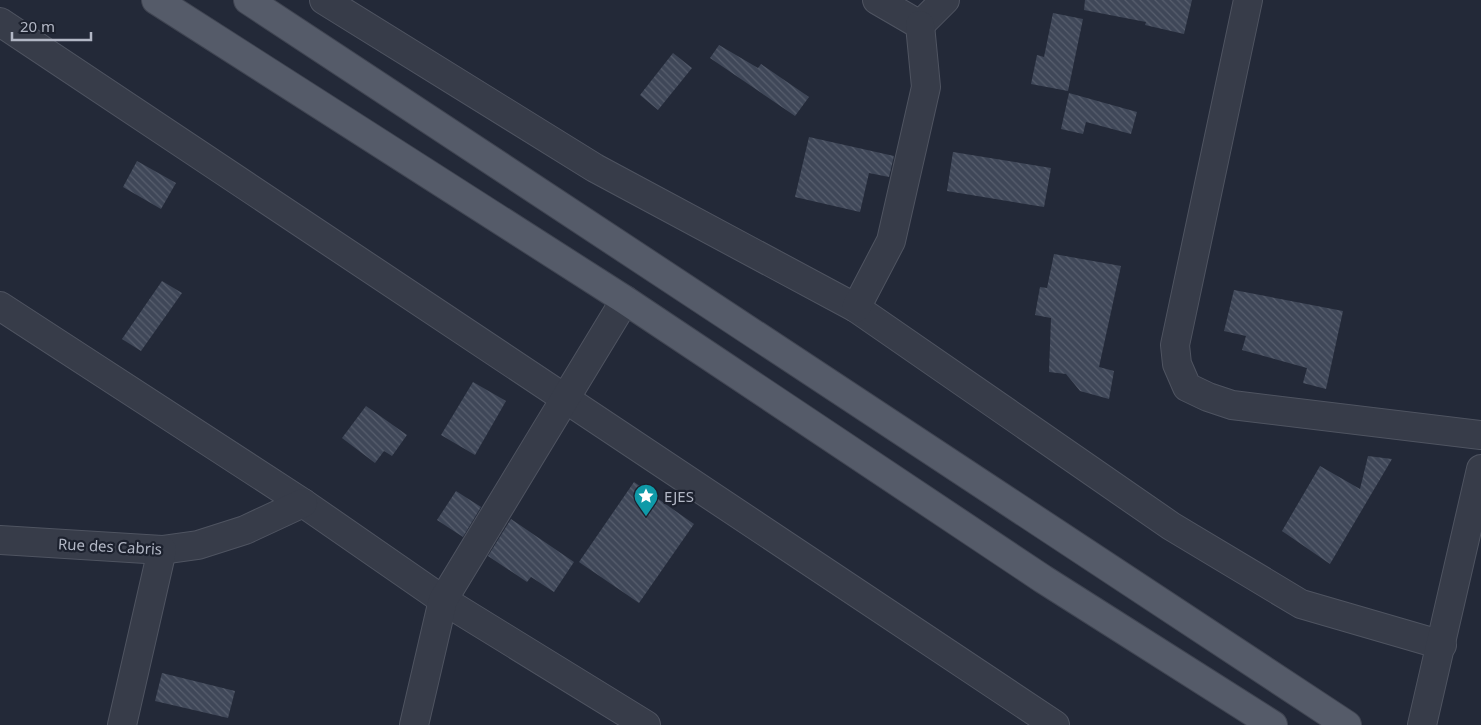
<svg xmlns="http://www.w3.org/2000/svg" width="1481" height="725" viewBox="0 0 1481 725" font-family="'Noto Sans',sans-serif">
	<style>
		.building { fill: url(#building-back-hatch) }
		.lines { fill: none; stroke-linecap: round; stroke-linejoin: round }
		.minor-casing { stroke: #4f5461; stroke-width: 30 }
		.major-casing { stroke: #404552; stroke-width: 30 }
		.minor { stroke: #373c49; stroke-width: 28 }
		.major { stroke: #555b69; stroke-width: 28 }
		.labels { text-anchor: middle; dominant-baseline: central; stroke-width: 4.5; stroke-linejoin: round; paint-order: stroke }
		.poi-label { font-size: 15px; fill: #b2b7c5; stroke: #1c212e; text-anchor: start }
		.street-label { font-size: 15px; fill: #b2b7c5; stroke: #1c212e }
	</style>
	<defs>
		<pattern id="building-back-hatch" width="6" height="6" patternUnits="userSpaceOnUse" patternTransform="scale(1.25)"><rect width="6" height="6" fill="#3f4758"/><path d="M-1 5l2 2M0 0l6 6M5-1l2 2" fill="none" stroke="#585f6e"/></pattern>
	</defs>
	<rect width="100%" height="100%" fill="#232938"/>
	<!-- building -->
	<g class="building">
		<polygon points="1085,0 1192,0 1184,34 1145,25 1146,22 1084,10"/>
		<polygon points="1053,13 1083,19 1068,91 1031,84 1037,55 1044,57"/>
		<polygon points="719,45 758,68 761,64 809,97 795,116 710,58"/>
		<polygon points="673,53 692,68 658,110 640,95"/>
		<polygon points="1069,93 1137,112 1131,134 1086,122 1083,134 1061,129"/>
		<polygon points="809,137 894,156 889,177 869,173 860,212 795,197"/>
		<polygon points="953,152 1051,168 1044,207 947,191"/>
		<polygon points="137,161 176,183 161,209 123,187"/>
		<polygon points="1054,254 1121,266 1099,367 1114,371 1109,399 1080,391 1066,374 1049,372 1051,318 1035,315 1040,287 1047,288"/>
		<polygon points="162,281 182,293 141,351 122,339"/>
		<polygon points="1234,290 1343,311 1326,389 1303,383 1307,368 1242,350 1246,336 1224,331"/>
		<polygon points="473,382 506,401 475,455 441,435"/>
		<polygon points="366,406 407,435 392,456 384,451 375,463 342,438"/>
		<polygon points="1368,456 1392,459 1330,564 1282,531 1320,466 1360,489"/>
		<polygon points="634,482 694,524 639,603 579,562"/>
		<polygon points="456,491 481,507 463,537 437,520"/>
		<polygon points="511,519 574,562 554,592 531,577 527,582 488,556"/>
		<polygon points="162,673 235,691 228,718 155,701"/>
	</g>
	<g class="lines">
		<defs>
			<g id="minor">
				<polyline points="324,0 595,168 856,308 1171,526 1301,604 1442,645"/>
				<polyline points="877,0 920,25"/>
				<polyline points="1248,0 1175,345 1177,364 1187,387 1208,397 1232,405 1481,435"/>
				<polyline points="0,22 1055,725"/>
				<polyline points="920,25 945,0"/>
				<polyline points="0,306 303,503 443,600 646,725"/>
				<polyline points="856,308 891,241 926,87 920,25"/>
				<polyline points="0,540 162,550 198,545 245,530 303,503"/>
				<polyline points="122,725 162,550"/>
				<polyline points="414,725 443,600 625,300"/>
				<polyline points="1422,725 1481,469"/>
			</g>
			<g id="major">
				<polyline points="156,0 625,300 1043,579 1273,725"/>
				<polyline points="248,0 1347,725"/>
			</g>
		</defs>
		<!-- minor casing -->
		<use href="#minor" class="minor-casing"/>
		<!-- major casing -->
		<use href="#major" class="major-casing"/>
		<!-- minor -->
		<use href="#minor" class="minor"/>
		<!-- major -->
		<use href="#major" class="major"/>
	</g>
	<!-- icons -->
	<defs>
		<symbol id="sight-pin" viewBox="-11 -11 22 30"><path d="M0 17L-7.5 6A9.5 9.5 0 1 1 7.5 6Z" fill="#0f9aa8" stroke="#1c212e"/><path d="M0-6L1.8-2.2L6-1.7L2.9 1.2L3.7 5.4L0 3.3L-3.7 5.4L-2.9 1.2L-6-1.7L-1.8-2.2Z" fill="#fff"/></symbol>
	</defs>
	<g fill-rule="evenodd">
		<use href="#sight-pin" x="632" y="482" width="28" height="38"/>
	</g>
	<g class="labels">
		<!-- poi labels -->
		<g class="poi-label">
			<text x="664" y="496">EJES</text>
		</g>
		<!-- street labels -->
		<g class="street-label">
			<text transform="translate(110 546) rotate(3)">Rue des Cabris</text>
		</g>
	</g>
	<!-- scale -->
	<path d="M12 32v8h79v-8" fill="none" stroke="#b2b7c5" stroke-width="2.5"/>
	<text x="20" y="32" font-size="15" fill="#b2b7c5" stroke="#1c212e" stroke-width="4" paint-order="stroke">20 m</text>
</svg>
